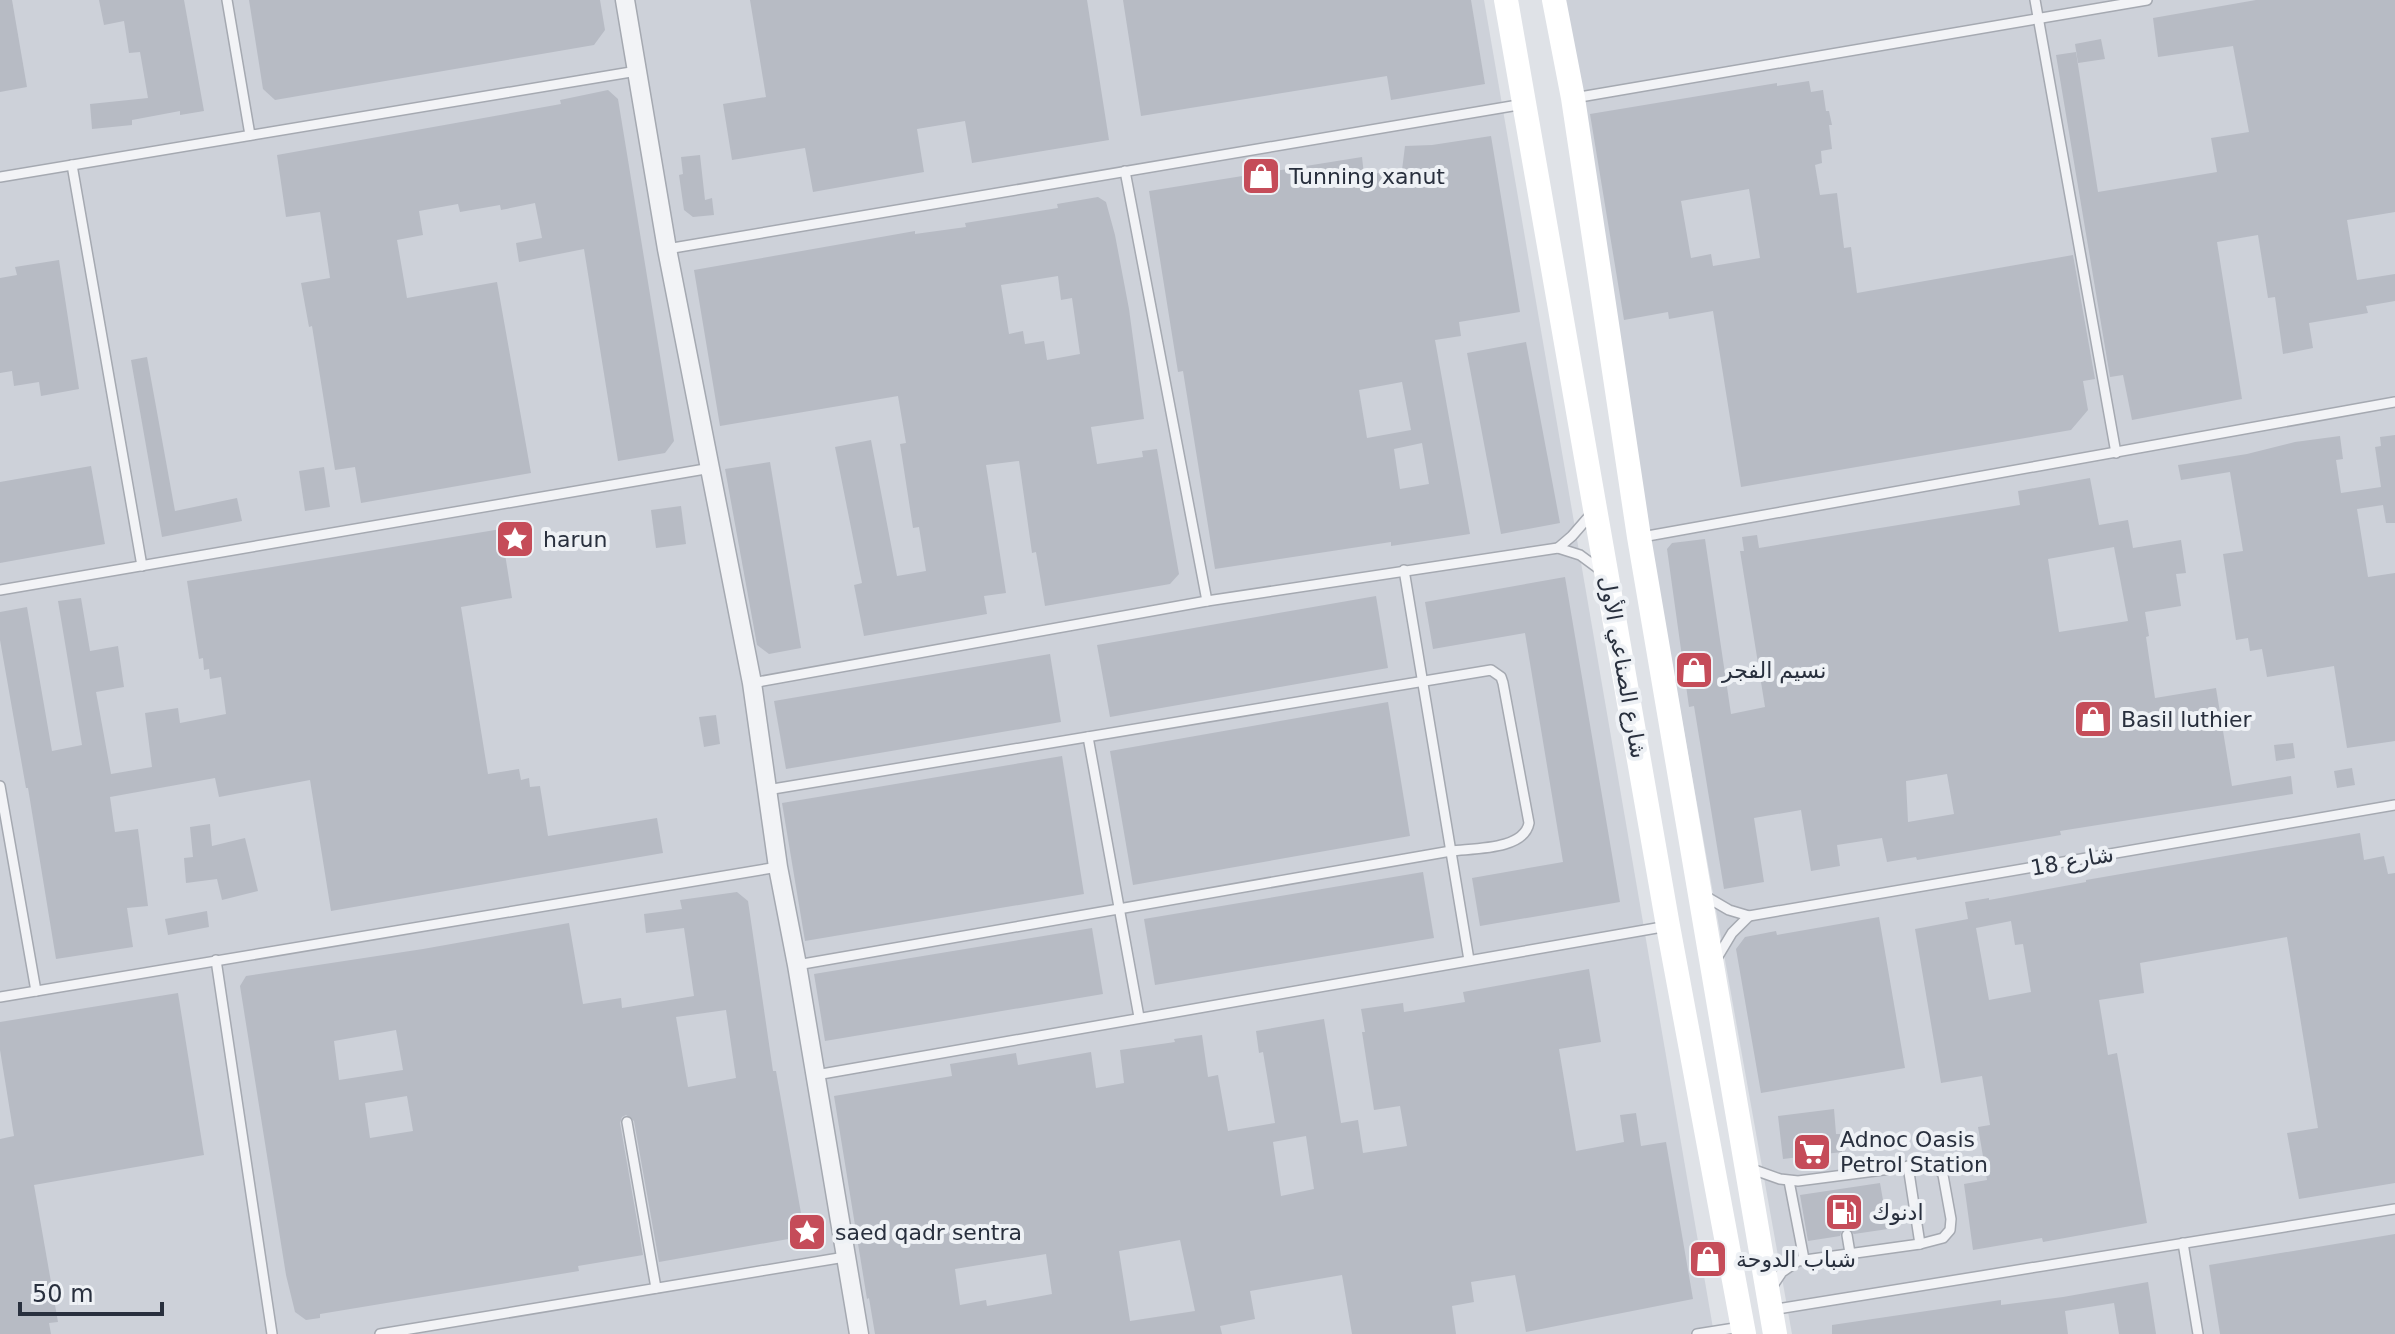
<svg xmlns="http://www.w3.org/2000/svg" width="2395" height="1334" viewBox="0 0 2395 1334" font-family="'DejaVu Sans',Vazirmatn,sans-serif">
	<style>
		.built { fill: #cdd1d9 }
		.building { fill: #b7bbc4; fill-rule: evenodd }
		.lines { fill: none; stroke-linecap: round; stroke-linejoin: round }
		.service-casing { stroke: #a5a9b1; stroke-width: 12 }
		.minor-casing { stroke: #a5a9b1; stroke-width: 21 }
		.service { stroke: #f2f3f6; stroke-width: 9 }
		.minor { stroke: #f2f3f6; stroke-width: 18 }
		.secondary { stroke: #fff; stroke-width: 24 }
		.labels { text-anchor: middle; dominant-baseline: central; stroke-width: 8; stroke-linejoin: round; paint-order: stroke }
		.poi-label { font-size: 22px; fill: #29303e; stroke: #eef1f5; text-anchor: start }
		.street-label { font-size: 22px; fill: #29303e; stroke: #eef1f5 }
	</style>
	<rect width="100%" height="100%" fill="#dfe2e7"/>
	<!-- built -->
	<g class="built">
		<polygon points="0,0 1484,0 1714,1334 0,1334"/>
		<polygon points="1553,0 2395,0 2395,1334 1792,1334"/>
	</g>
	<!-- building -->
	<g class="building">
		<polygon points="0,0 12,0 27,87 0,92"/>
		<polygon points="99,0 184,0 204,111 180,115 180,111 132,120 132,125 92,129 90,104 148,98 140,52 129,53 124,21 104,25"/>
		<polygon points="249,0 600,0 605,30 594,45 275,100 263,89"/>
		<polygon points="750,0 1087,0 1109,140 972,163 965,121 917,129 924,172 813,192 805,148 732,160 723,104 766,97"/>
		<polygon points="1123,0 1471,0 1485,84 1391,100 1387,76 1141,116"/>
		<polygon points="2256,0 2395,0 2395,212 2347,220 2357,280 2395,274 2395,301 2366,306 2368,313 2309,323 2313,348 2283,354 2275,297 2268,298 2258,235 2217,242 2242,399 2132,420 2123,375 2110,377 2056,55 2076,52 2098,192 2217,172 2211,138 2249,132 2233,46 2158,57 2153,18"/>
		<polygon points="2101,39 2105,59 2078,63 2075,44"/>
		<path d="M1809,81L1811,92L1823,90L1826,111H1829L1832,125H1829L1832,149L1821,151L1822,163L1815,165L1820,195L1837,193L1844,248L1851,247L1857,293L2073,255L2095,379L2083,381L2088,410L2071,430L1741,487L1713,311L1669,319L1668,312L1624,320L1590,114L1777,83V86ZM1749,189L1760,258L1713,266L1711,254L1691,258L1681,201Z"/>
		<polygon points="608,90 618,99 674,441 665,453 618,461 584,249 519,262 516,243 542,238 535,203 501,210 500,205 460,212 458,204 419,211 423,235 397,240 407,298 497,282 531,473 361,503 355,467 335,470 312,326 309,327 301,283 330,278 320,212 286,217 277,155 561,104 560,100"/>
		<path d="M1491,136L1520,312L1459,322L1461,336L1435,340L1470,534L1391,546V542L1215,569L1183,371L1178,372L1149,191L1362,157L1364,175L1402,170L1405,146L1432,145ZM1402,382L1411,430L1367,438L1359,390ZM1422,443L1429,484L1400,489L1394,449Z"/>
		<polygon points="700,155 705,200 712,198 714,215 693,217 684,210 679,175 683,174 681,157"/>
		<path d="M1098,197L1106,202L1115,235L1129,309L1144,419L1091,427L1097,464L1143,457L1142,451L1157,449L1179,574L1170,584L1045,606L1036,552L1032,553L1019,461L986,465L1006,593L984,596L987,614L864,636L854,585L862,583L835,447L871,440L897,576L926,571L919,527L913,528L900,444L906,443L898,396L720,426L694,270L915,231V234L966,227L965,223L1058,208L1057,204ZM1058,276L1061,300L1072,298L1080,354L1047,360L1044,341L1025,344L1023,331L1009,334L1001,285Z"/>
		<polygon points="59,260 79,389 41,396 39,382 14,386 12,371 0,373 0,278 17,275 15,267"/>
		<polygon points="1526,342 1560,523 1501,534 1467,353"/>
		<polygon points="147,357 175,511 237,498 242,521 162,537 131,360"/>
		<polygon points="2395,435 2395,523 2386,523 2383,505 2357,509 2368,577 2395,573 2395,741 2347,748 2334,666 2267,677 2262,649 2250,651 2248,638 2236,640 2223,554 2243,551 2230,472 2181,480 2178,465 2247,454 2295,442 2340,436 2343,459 2336,460 2341,493 2381,487 2375,447 2381,446 2380,437"/>
		<polygon points="770,462 801,648 769,654 757,645 725,469"/>
		<polygon points="91,466 105,544 0,563 0,482"/>
		<polygon points="324,467 330,507 305,511 299,471"/>
		<path d="M2090,478L2099,525L2128,520L2133,548L2181,540L2186,573L2176,574L2181,606L2145,612L2149,636L2146,637L2155,698L2216,688L2232,786L2291,776L2293,794L2060,831L2061,835L1917,860L1916,857L1887,862L1882,838L1837,845L1840,866L1811,871L1801,810L1754,818L1764,882L1724,889L1694,706L1689,707L1667,549L1672,543L1705,539L1731,714L1765,707L1740,551H1744L1742,537L1757,535L1759,548L2020,505L2018,491ZM2114,547L2128,621L2059,632L2048,559ZM1947,774L1954,814L1908,822L1906,781Z"/>
		<polygon points="681,506 686,544 656,548 651,510"/>
		<polygon points="501,529 512,598 461,607 488,774 519,769 521,780 529,778 530,787 540,786 548,836 657,818 663,853 331,911 310,780 219,797 215,778 110,797 115,832 138,829 148,906 127,908 133,947 56,959 28,788 26,788 0,640 0,612 27,607 52,751 82,745 58,601 81,598 90,651 118,646 124,687 96,692 111,774 152,767 145,713 178,708 180,723 226,714 221,677 210,679 209,669 204,670 203,658 199,659 187,581"/>
		<polygon points="1565,577 1620,902 1480,926 1472,878 1563,862 1525,633 1433,649 1425,602"/>
		<polygon points="1376,596 1388,668 1110,717 1097,645"/>
		<polygon points="1050,654 1061,722 786,769 774,701"/>
		<polygon points="1388,702 1410,836 1133,885 1110,751"/>
		<polygon points="716,715 720,744 704,747 699,717"/>
		<polygon points="2293,743 2295,758 2276,761 2274,745"/>
		<polygon points="1062,756 1084,894 805,941 782,803"/>
		<polygon points="2352,768 2355,785 2337,788 2334,771"/>
		<polygon points="210,824 212,846 245,838 258,891 222,900 217,879 186,883 184,858 193,857 190,827"/>
		<path d="M2360,833L2364,860L2384,856L2388,874L2395,873V1183L2299,1199L2287,1133L2318,1128L2287,937L2140,963L2144,993L2099,1000L2108,1055L2117,1053L2147,1223L2043,1242L2042,1238L1973,1250L1964,1184L1987,1180L1978,1127L1990,1125L1982,1076L1941,1083L1915,929L1968,919L1965,902L1989,898V900L2086,882V880ZM2011,921L2015,945L2023,944L2031,992L1989,1000L1976,928Z"/>
		<polygon points="1423,872 1434,938 1155,985 1144,919"/>
		<path d="M737,892L748,901L773,1071H776L805,1236L659,1262L634,1121L626,1115L622,1117L620,1123L643,1255L578,1266L579,1271L320,1314V1318L306,1320L295,1312L286,1275L240,986L246,976L423,949L569,923L583,1004L621,998L622,1008L694,996L684,928L646,933L644,914L682,909L680,900ZM726,1010L736,1078L688,1087L676,1017ZM396,1030L403,1070L339,1080L334,1041ZM407,1096L413,1131L370,1138L365,1103Z"/>
		<polygon points="207,911 209,927 168,935 165,919"/>
		<polygon points="1879,917 1905,1068 1761,1093 1736,949 1745,937 1776,931 1777,935"/>
		<polygon points="1092,928 1103,994 825,1041 814,974"/>
		<path d="M1589,969L1601,1042L1559,1049L1576,1151L1624,1142L1620,1115L1636,1113L1641,1146L1666,1142L1693,1299L1526,1332L1515,1275L1471,1282L1474,1302L1452,1306L1456,1334H1352L1342,1275L1250,1291L1255,1319L1220,1326L1222,1334H875L869,1298L867,1299L834,1096L952,1076L950,1064L1016,1053L1018,1065L1091,1052L1096,1088L1124,1083L1120,1050L1175,1042L1174,1039L1202,1035L1208,1077L1218,1075L1228,1131L1275,1123L1263,1052L1259,1053L1256,1031L1324,1019L1341,1123L1358,1120L1363,1153L1407,1146L1400,1106L1374,1110L1362,1032H1365L1361,1009L1403,1003L1404,1012L1465,1002L1463,992ZM1306,1136L1314,1189L1281,1196L1273,1142ZM1180,1240L1195,1311L1130,1321L1119,1251ZM1046,1254L1052,1294L987,1306L986,1300L960,1305L955,1269Z"/>
		<polygon points="178,993 204,1155 34,1185 58,1322 49,1323 51,1334 0,1334 0,1139 14,1136 0,1050 0,1022"/>
		<polygon points="1834,1109 1836,1134 1840,1134 1842,1152 1783,1159 1778,1116"/>
		<polygon points="1880,1183 1888,1229 1854,1234 1847,1228 1842,1230 1840,1236 1808,1241 1800,1195"/>
		<polygon points="2395,1234 2395,1334 2220,1334 2209,1265"/>
		<polygon points="2148,1282 2156,1334 2119,1334 2114,1303 2065,1311 2068,1334 1832,1334 1832,1325 2001,1300 2001,1305 2063,1297"/>
	</g>
	<g class="lines">
		<defs>
			<g id="service">
				<polyline points="227,0 250,135"/>
				<polyline points="2035,0 2116,453"/>
				<polyline points="1574,98 2147,0"/>
				<polyline points="72,165 142,566"/>
				<polyline points="1125,171 1207,601"/>
				<polyline points="0,177 637,71"/>
				<polyline points="667,249 1524,104"/>
				<polyline points="1642,537 2395,402"/>
				<polyline points="1558,548 1572,536 1592,513"/>
				<polyline points="1404,570 1469,960"/>
				<polyline points="0,590 711,468"/>
				<polyline points="752,683 1207,601 1558,548 1580,555 1599,569"/>
				<polyline points="1088,737 1139,1017"/>
				<polyline points="0,786 36,991"/>
				<path d="M767,790L1491,670L1501,677L1503,683L1529,823C1524,850 1474,848 1451,851L797,965"/>
				<polyline points="1705,896 1729,910 1749,916 2395,805"/>
				<polyline points="1717,958 1732,933 1749,916"/>
				<polyline points="216,960 272,1334"/>
				<polyline points="0,997 778,867"/>
				<polyline points="816,1075 1668,926"/>
				<polyline points="627,1122 656,1288"/>
				<polyline points="1908,1166 1920,1244"/>
				<polyline points="1749,1168 1780,1179 1798,1181 1929,1164 1936,1165 1943,1175 1951,1219 1950,1230 1943,1238 1920,1244 1798,1261 1782,1272 1772,1287"/>
				<polyline points="1789,1181 1804,1259"/>
				<polyline points="1847,1235 1850,1253"/>
				<polyline points="2183,1243 2198,1334"/>
				<polyline points="1771,1310 2395,1209"/>
				<polyline points="380,1334 845,1257"/>
				<polyline points="1697,1334 1741,1327"/>
			</g>
			<polyline id="minor" points="625,0 667,249 752,683 778,867 797,965 859,1334"/>
		</defs>
		<!-- service casing -->
		<use href="#service" class="service-casing"/>
		<!-- minor casing -->
		<use href="#minor" class="minor-casing"/>
		<!-- service -->
		<use href="#service" class="service"/>
		<!-- minor -->
		<use href="#minor" class="minor"/>
		<!-- secondary -->
		<g class="secondary">
			<polyline points="1506,0 1668,926 1744,1334"/>
			<polyline points="1554,0 1573,98 1639,537 1775,1334"/>
		</g>
	</g>
	<!-- icons -->
	<defs>
		<symbol id="shop-square" viewBox="-11 -11 22 22"><rect x="-9" y="-9" width="18" height="18" rx="4" fill="#c54c59" stroke="#eef1f5"/><path d="M-5-2.5h2.3a2.7 3.5 0 0 1 5.4 0H5L5.5 6h-11ZM-1.5-2.5h3a1.5 2.3 0 0 0-3 0Z" fill="#fff"/></symbol>
		<symbol id="sight-square" viewBox="-11 -11 22 22"><rect x="-9" y="-9" width="18" height="18" rx="4" fill="#c54c59" stroke="#eef1f5"/><path d="M0-6L1.8-2.2L6-1.7L2.9 1.2L3.7 5.4L0 3.3L-3.7 5.4L-2.9 1.2L-6-1.7L-1.8-2.2Z" fill="#fff"/></symbol>
		<symbol id="supermarket-square" viewBox="-11 -11 22 22"><rect x="-9" y="-9" width="18" height="18" rx="4" fill="#c54c59" stroke="#eef1f5"/><path d="M-6-5.5h2.5l.6 2H6L4.5 2H-2.5L-4.4-4H-6ZM-1.5 3.2a1.3 1.3 0 1 0 .1 0ZM3 3.2a1.3 1.3 0 1 0 .1 0Z" fill="#fff"/></symbol>
		<symbol id="fuel-square" viewBox="-11 -11 22 22"><rect x="-9" y="-9" width="18" height="18" rx="4" fill="#c54c59" stroke="#eef1f5"/><path d="M-5.5-6h7V0h2V4h1.3V-2.5L3-4.5l.8-.8L6-3V5H2.5V1h-1V6h-7ZM-4.2-4.7v3.2H.2V-4.7Z" fill="#fff"/></symbol>
	</defs>
	<g fill-rule="evenodd">
		<use href="#shop-square" x="1239" y="154" width="44" height="44"/>
		<use href="#sight-square" x="493" y="517" width="44" height="44"/>
		<use href="#shop-square" x="1672" y="648" width="44" height="44"/>
		<use href="#shop-square" x="2071" y="697" width="44" height="44"/>
		<use href="#supermarket-square" x="1790" y="1130" width="44" height="44"/>
		<use href="#fuel-square" x="1822" y="1190" width="44" height="44"/>
		<use href="#sight-square" x="785" y="1210" width="44" height="44"/>
		<use href="#shop-square" x="1686" y="1237" width="44" height="44"/>
	</g>
	<g class="labels">
		<!-- poi labels -->
		<g class="poi-label">
			<text x="1289" y="176">Tunning xanut</text>
			<text x="543" y="539">harun</text>
			<text x="1722" y="670">نسيم الفجر</text>
			<text x="2121" y="719">Basil luthier</text>
			<text x="1840" y="1139">Adnoc Oasis<tspan x="1840" dy="25">Petrol Station</tspan></text>
			<text x="1872" y="1212">ادنوك</text>
			<text x="835" y="1232">saed qadr sentra</text>
			<text x="1736" y="1259">شباب الدوحة</text>
		</g>
		<!-- street labels -->
		<g class="street-label">
			<text transform="translate(1623 667) rotate(80)">شارع الصناعي الأول</text>
			<text transform="translate(2072 861) rotate(-10)">شارع 18</text>
		</g>
	</g>
	<!-- scale -->
	<path d="M20 1302v12h142v-12" fill="none" stroke="#29303e" stroke-width="4"/>
	<text x="32" y="1302" font-size="24" fill="#29303e" stroke="#eef1f5" stroke-width="6" paint-order="stroke">50 m</text>
</svg>
